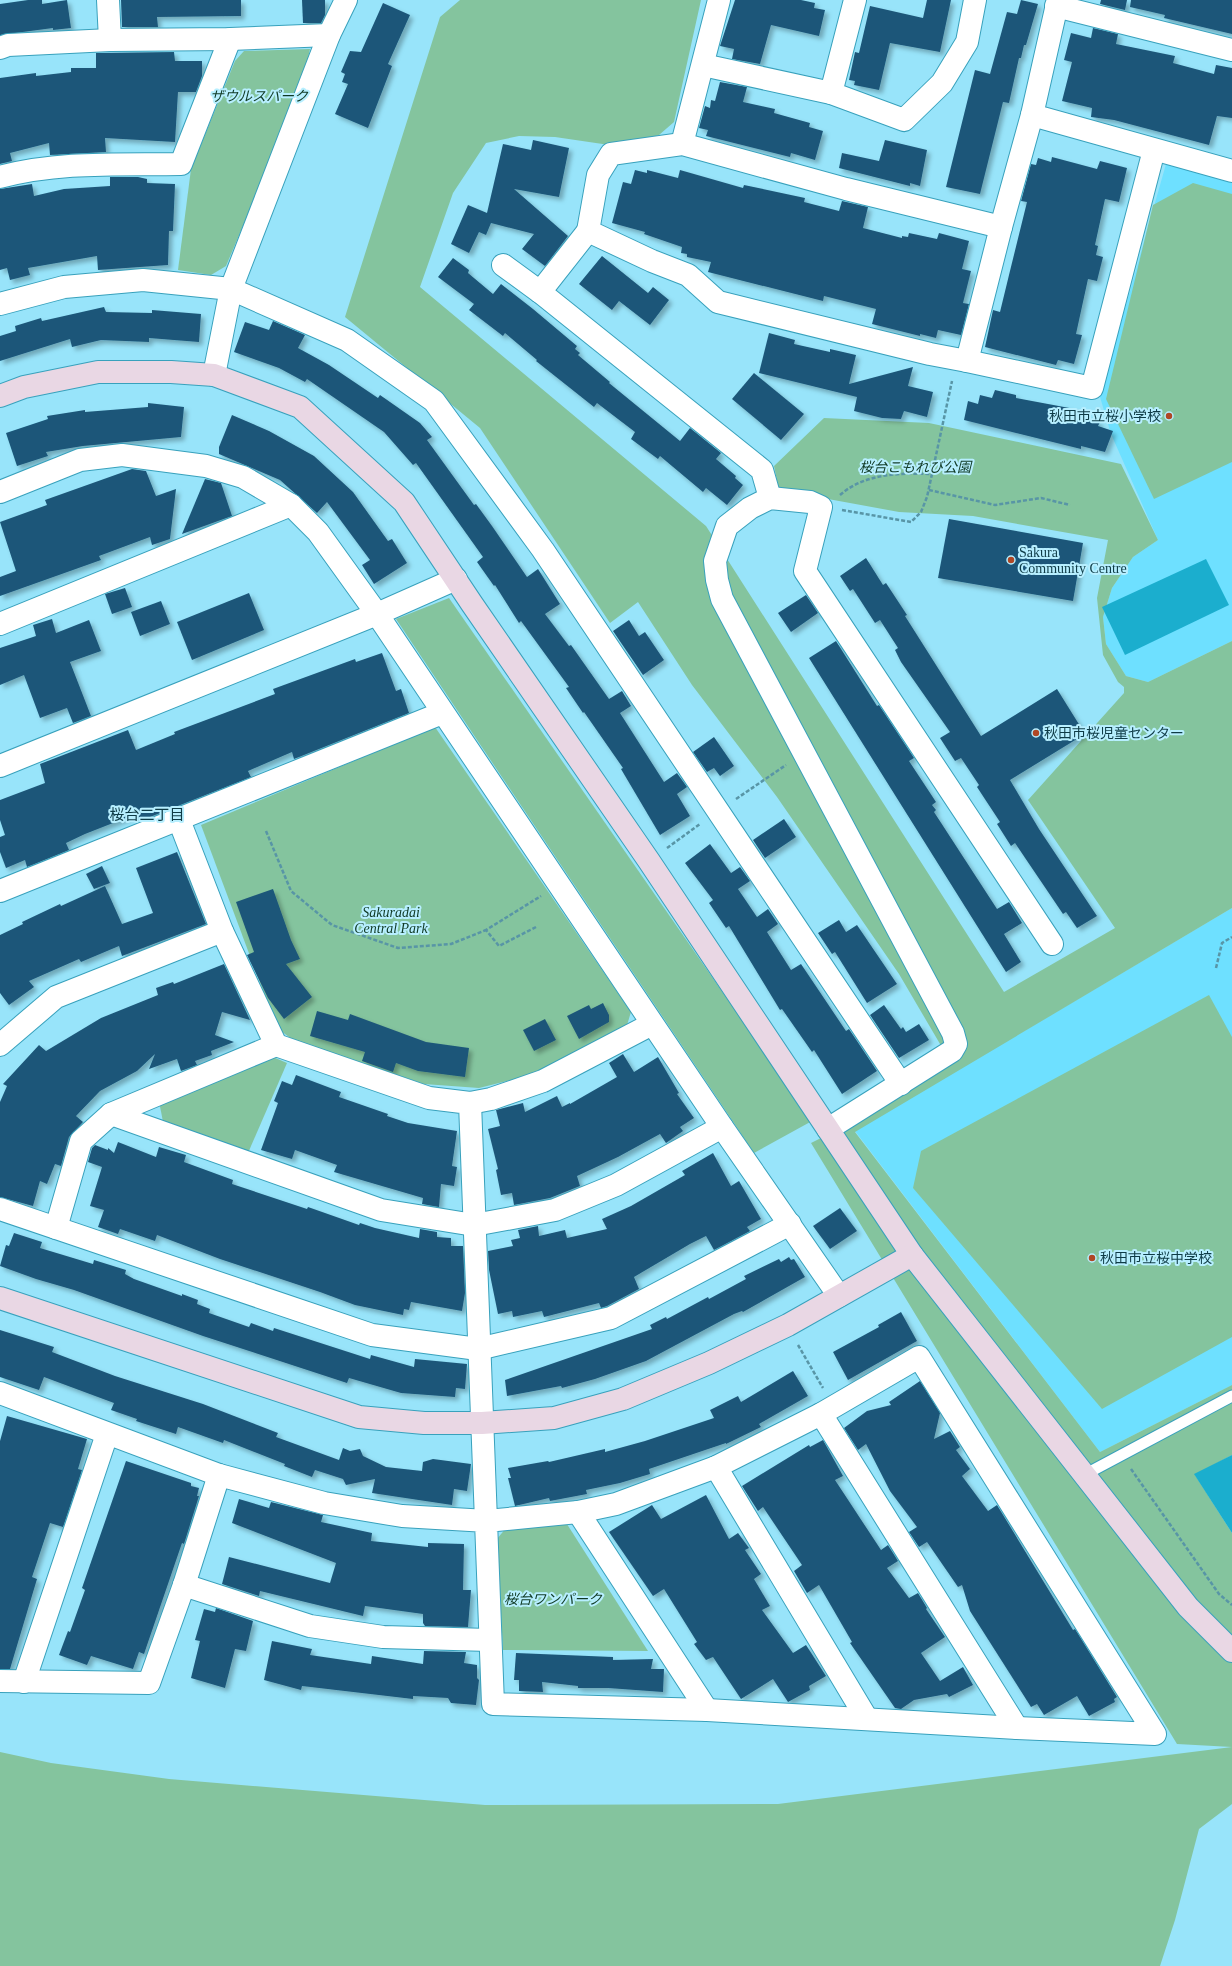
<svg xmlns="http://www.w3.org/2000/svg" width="1232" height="1966" viewBox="0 0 1232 1966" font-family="'Times New Roman','Noto Sans JP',serif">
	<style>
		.built { fill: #6ee0ff }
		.green { fill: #84c49e }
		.water { fill: #1baece }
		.building { fill: #1c5779; filter: url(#shadow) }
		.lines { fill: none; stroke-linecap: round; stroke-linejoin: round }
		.lane-casing { stroke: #38a1bc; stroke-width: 13 }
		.street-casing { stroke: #38a1bc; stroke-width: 24 }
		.secondary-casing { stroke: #38a1bc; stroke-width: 24 }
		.path { stroke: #5895a6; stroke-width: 2.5; stroke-dasharray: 4 2; stroke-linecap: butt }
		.lane { stroke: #fff; stroke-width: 11 }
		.street { stroke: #fff; stroke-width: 22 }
		.secondary { stroke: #e9d7e4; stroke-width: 22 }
		.poi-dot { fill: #af4725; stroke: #b7efff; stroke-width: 1.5 }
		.labels { text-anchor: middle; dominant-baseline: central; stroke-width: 4; stroke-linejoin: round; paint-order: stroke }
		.park-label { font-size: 14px; font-style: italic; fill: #0f3924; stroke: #b7efff }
		.poi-label { font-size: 14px; fill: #0e3b46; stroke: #b7efff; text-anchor: start }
		.neighbourhood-label { font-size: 15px; fill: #0e3b46; stroke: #b7efff }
	</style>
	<defs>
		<filter id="shadow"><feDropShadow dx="3.5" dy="3.5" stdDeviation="2" flood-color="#0004"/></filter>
	</defs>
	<rect width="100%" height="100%" fill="#98e4fa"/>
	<!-- built -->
	<g class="built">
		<polygon points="1166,164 1232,183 1232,641 1148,682 1126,676 1106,644 1103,617 1112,588 1133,557 1158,540 1111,434 1100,397"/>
		<polygon points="1232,908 1232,1385 1100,1452 855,1131"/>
	</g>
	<!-- green -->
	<g class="green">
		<polygon points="460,0 701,0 674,122 659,135 623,147 555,137 519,136 486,143 453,193 420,287 706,526 1004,992 1115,928 1028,800 1124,693 1124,687 1118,682 1103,655 1097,598 1108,540 973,516 899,512 779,490 774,466 824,418 929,423 1121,464 1158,540 1133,557 1112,588 1103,617 1106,644 1126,676 1148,682 1232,641 1232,908 855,1132 1100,1452 1232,1385 1232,1455 1195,1475 1232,1533 1232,1747 1177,1744 811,1143 839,1129 950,1061 899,974 777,797 692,685 638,602 610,623 480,428 345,317 440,17"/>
		<polygon points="310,49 302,86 226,266 211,275 178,270 191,169 235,61 244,51"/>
		<polygon points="1193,183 1232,194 1232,462 1154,499 1106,399 1153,205"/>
		<polygon points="449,598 812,1121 754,1153 396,619"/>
		<polygon points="435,727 631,1012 627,1025 542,1072 479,1088 424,1084 293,1040 277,1028 201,825"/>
		<polygon points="1209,995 1232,1037 1232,1337 1102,1409 913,1188 921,1151"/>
		<polygon points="273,1057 287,1063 248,1153 163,1122 159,1101"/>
		<polygon points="565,1521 648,1651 503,1650 497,1539 506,1528"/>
		<polygon points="1232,1747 1232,1804 1199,1829 1175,1920 1160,1966 0,1966 0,1752 51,1763 169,1779 485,1805 778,1804"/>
	</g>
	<!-- water -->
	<g class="water">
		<polygon points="1206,559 1229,605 1125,655 1102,607"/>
		<polygon points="1232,1455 1232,1533 1194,1474"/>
	</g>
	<!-- building -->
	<g class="building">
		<polygon points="28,0 42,0 42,4 67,0 71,28 53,30 53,28 0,35 0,4"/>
		<polygon points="121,0 241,0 241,16 157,17 158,27 122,27"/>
		<polygon points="302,0 325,0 325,15 321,23 303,23"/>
		<polygon points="735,0 801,0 815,3 814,8 825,10 819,36 771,25 760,64 732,59 734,49 720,46"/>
		<polygon points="927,0 951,0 940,52 890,43 879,90 854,85 855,81 849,80 855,52 859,53 870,6 923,18"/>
		<polygon points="1021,0 1038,4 1026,45 1024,45 1021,58 1019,58 1009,103 1003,102 980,194 946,187 975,70 990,74 1007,12 1017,14"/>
		<polygon points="1101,0 1127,0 1125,10 1100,4"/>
		<polygon points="1131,0 1232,0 1232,34 1164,18 1165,15 1130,7"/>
		<polygon points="383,3 410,15 388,64 392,66 368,128 335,114 348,84 342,82 345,74 341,72 350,51 361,52"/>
		<polygon points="1093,28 1118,34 1116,44 1175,56 1173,63 1214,74 1216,65 1232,68 1232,118 1217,116 1209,145 1114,120 1091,117 1092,108 1062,101 1072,62 1064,60 1071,33 1091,38"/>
		<polygon points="174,52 175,61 202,61 202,76 196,92 178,92 175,142 105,138 106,152 50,155 49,143 10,153 12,161 0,164 0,78 36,73 36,76 71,72 71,68 96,68 96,53"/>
		<polygon points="720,82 747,87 743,102 775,109 774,113 810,123 809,127 823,131 815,160 791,153 790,157 706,136 708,130 699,128 705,106 710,108 711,100 715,101"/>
		<polygon points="533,140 569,148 559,197 514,189 568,236 545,266 522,249 534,234 491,223 486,235 479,232 469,253 451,244 468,205 487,213 503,144 531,150"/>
		<polygon points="885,140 927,150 920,186 910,183 910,186 839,168 842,153 879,161"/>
		<polygon points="1052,157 1097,169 1100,161 1127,168 1119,202 1105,199 1095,245 1098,246 1096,255 1103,257 1097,281 1088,279 1076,334 1082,335 1074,364 1058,360 1056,365 985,347 993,310 1000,312 1009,275 1027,202 1021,201 1031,164 1036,165 1038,158 1051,162"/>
		<polygon points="635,170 647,173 647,170 678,178 680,170 743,188 744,185 805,198 804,202 839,211 842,201 868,207 863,228 902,238 902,236 908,237 909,233 937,239 939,233 969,241 962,269 971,271 963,303 969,304 961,335 938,330 936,338 920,334 920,336 872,324 876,309 824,296 823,301 708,272 711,262 687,257 687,254 681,253 682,247 644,234 645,232 612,223 623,182 631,184"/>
		<polygon points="110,177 138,177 147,179 147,183 175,184 173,231 169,231 168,265 98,270 97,256 28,268 30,275 10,280 7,268 0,270 0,189 32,184 34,196 64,189 110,186"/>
		<polygon points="602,256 648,293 653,287 669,300 650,325 619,301 612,310 579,284"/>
		<polygon points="453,258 469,270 468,273 493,294 501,284 533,309 577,346 575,349 580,353 578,355 610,382 609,383 680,441 690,428 721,453 716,459 736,476 735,478 743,485 727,505 706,488 703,492 660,456 658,459 631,439 635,432 597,403 594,407 536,361 537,360 505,333 503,336 469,310 474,304 438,277"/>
		<polygon points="104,307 106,312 152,313 152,310 201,314 199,342 149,338 149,342 101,340 72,347 70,339 0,361 0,336 16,331 15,326 41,318 42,321"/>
		<polygon points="273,321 305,335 298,348 329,365 378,398 380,395 420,423 432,437 427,440 474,505 476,504 492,526 527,577 538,569 560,604 545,614 569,646 571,645 609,699 622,691 631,706 620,713 664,782 677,773 687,787 677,794 690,816 660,835 621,769 623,768 584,712 583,713 566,688 569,687 521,621 519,623 495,585 494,586 477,562 483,557 416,463 413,465 384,432 307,379 305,382 279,368 234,352 245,322 269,330"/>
		<polygon points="769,333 795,340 794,344 830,352 830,349 856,355 849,384 913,367 908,386 933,392 927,417 904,411 901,419 882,418 854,411 857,397 759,373"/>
		<polygon points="754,373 804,414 781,440 732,399"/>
		<polygon points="995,390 1016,395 1016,398 1080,410 1079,416 1100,422 1098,426 1113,431 1105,452 1081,446 1081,449 964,420 968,401 978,404 980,395 992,398"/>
		<polygon points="148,403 184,407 181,437 83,446 46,452 48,456 17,466 6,433 48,419 47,416 85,410 85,412 148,407"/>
		<polygon points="232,415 269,431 314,456 353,492 388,541 392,539 407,563 374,584 362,565 370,560 327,502 317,513 280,480 219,454 219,447"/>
		<polygon points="132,469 146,471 156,496 176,489 170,539 152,545 150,537 99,556 101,560 0,596 0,577 16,571 0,522 47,505 45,500"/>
		<polygon points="205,479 221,483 232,516 182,534"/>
		<polygon points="949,519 1083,543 1073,601 938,578"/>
		<polygon points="866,558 883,585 886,583 907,615 905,616 981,736 1057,689 1085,734 1010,780 1039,829 1097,916 1077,928 1066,912 1063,914 1015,843 1011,846 997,824 1000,822 977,787 979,785 961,758 955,761 940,738 950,732 901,662 895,650 898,648 880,620 875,623 853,589 850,591 840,576"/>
		<polygon points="125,588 132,607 112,614 105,594"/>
		<polygon points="249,593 264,630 192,660 177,622"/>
		<polygon points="806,595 818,613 791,632 778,613"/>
		<polygon points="161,601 170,624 140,636 131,612"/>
		<polygon points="52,619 56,633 89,620 101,651 70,662 91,716 73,723 67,708 40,718 24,675 0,685 0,648 36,636 33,625"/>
		<polygon points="629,620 639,636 645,632 664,660 643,675 613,631"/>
		<polygon points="836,641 877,706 879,705 914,758 909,761 936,802 932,805 936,810 934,812 997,909 1009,902 1022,923 1004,934 1021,962 1006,972 809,658"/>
		<polygon points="382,653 396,691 401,689 409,713 294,759 292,752 248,771 251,777 150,817 138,821 136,814 85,834 66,843 69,850 27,867 25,860 6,868 0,852 0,837 5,835 0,820 0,800 45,783 40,764 128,730 136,750 175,734 174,732 275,694 273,689 355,659 356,662"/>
		<polygon points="714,737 734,766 720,776 714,768 707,772 693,752"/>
		<polygon points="784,819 796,837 765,858 753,840"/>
		<polygon points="710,844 731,873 740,867 750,881 738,889 757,917 768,909 778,924 767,932 791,970 801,964 846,1031 849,1029 877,1071 842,1094 814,1050 812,1052 782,1009 780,1010 729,926 726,928 709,903 713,900 685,863"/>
		<polygon points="177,852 206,924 122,956 119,946 81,962 79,959 29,981 34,987 9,1005 0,993 0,935 23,924 22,922 60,904 61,906 105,886 122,924 153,913 136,868"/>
		<polygon points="102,866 110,883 94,889 86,874"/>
		<polygon points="273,889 291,940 300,959 286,964 312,997 284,1019 268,998 247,955 254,952 236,902"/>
		<polygon points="839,920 846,932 857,925 897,984 867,1003 835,952 832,954 818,933"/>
		<polygon points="224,964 250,1020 222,1012 215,1035 234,1042 211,1051 212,1055 195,1061 197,1065 181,1071 177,1059 149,1069 155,1054 137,1071 100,1091 76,1116 83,1122 69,1137 61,1166 55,1164 47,1184 40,1181 33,1206 0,1197 0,1102 7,1086 3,1084 39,1045 46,1051 101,1018 158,995 156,988 173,982 174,984"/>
		<polygon points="603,1003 609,1015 609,1022 579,1039 567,1016 589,1005 591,1009"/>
		<polygon points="884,1005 901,1029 903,1027 906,1032 919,1024 929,1040 899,1058 870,1015"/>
		<polygon points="317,1011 348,1020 350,1014 426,1042 469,1048 465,1077 418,1071 396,1063 393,1072 362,1061 365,1052 310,1036"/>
		<polygon points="545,1019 556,1040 534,1051 523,1030"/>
		<polygon points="623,1054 634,1072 658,1057 679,1093 677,1094 694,1118 680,1127 683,1131 666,1143 660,1134 618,1157 577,1176 580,1186 550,1198 514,1205 512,1193 501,1195 496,1170 498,1169 488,1129 500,1126 496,1110 523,1103 525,1112 557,1096 562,1107 570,1103 570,1104 617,1077 609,1063"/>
		<polygon points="296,1075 341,1092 339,1097 388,1114 387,1116 408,1123 457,1131 452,1166 457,1167 454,1186 441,1184 439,1207 422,1204 423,1198 334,1172 337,1165 295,1150 292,1159 261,1150 278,1103 274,1101 282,1081 292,1085"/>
		<polygon points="118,1142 156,1157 159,1147 186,1155 184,1162 233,1180 232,1184 307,1209 308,1207 359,1225 360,1223 375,1228 419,1238 420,1229 437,1232 437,1237 451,1238 451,1246 463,1246 465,1293 462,1311 411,1302 409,1310 404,1309 403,1315 355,1305 320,1292 220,1259 157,1235 155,1241 120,1229 118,1234 98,1227 104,1210 90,1206 102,1167 88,1162 92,1148 95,1145 108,1150 108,1148 114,1153"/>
		<polygon points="713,1153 731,1186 739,1181 761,1219 747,1227 750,1231 714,1250 706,1236 690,1244 634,1277 639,1289 607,1306 601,1308 599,1303 544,1317 542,1311 513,1317 512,1311 498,1314 489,1270 488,1251 513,1246 511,1240 520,1238 518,1230 538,1226 539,1236 565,1230 567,1238 607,1229 602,1219 631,1206 685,1175 682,1171"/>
		<polygon points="840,1208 857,1231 830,1249 813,1226"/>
		<polygon points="14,1233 42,1242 40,1248 93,1264 94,1260 126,1270 125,1274 134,1279 182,1296 182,1294 198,1300 197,1304 210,1309 209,1313 249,1327 251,1323 273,1331 274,1328 370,1359 371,1355 414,1367 415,1359 467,1364 465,1389 456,1388 455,1397 401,1393 349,1378 347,1383 203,1336 74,1290 36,1279 0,1266 6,1245 9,1246"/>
		<polygon points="789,1257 791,1260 794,1259 805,1277 743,1312 742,1311 734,1314 646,1361 595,1379 562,1388 561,1386 507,1396 505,1380 652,1329 650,1325 666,1317 667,1319 708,1297 709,1299 746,1279 744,1276 779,1259 781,1262"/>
		<polygon points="901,1312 917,1341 848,1380 833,1352 879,1327 878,1325"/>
		<polygon points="0,1330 54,1347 52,1352 115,1376 203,1404 278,1433 276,1437 339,1460 343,1448 350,1451 360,1449 363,1456 386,1467 422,1471 423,1462 433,1459 471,1464 467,1491 454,1489 452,1505 372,1493 375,1479 346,1485 343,1479 315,1470 312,1477 284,1466 285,1464 224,1440 223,1443 178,1427 176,1434 136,1421 137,1419 111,1410 114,1403 44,1377 39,1390 0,1377"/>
		<polygon points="793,1371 808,1396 759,1424 761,1427 726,1444 726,1443 649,1469 650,1474 620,1483 586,1490 587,1494 550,1501 549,1498 515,1506 508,1478 511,1478 508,1468 548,1461 549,1462 605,1449 605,1452 645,1441 714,1418 710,1410 738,1396 741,1402"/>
		<polygon points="920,1381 940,1413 934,1439 950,1431 960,1447 956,1450 970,1469 962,1476 988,1511 997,1505 1073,1630 1075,1629 1117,1697 1114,1699 1115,1702 1089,1716 1077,1696 1044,1715 1037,1704 1031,1707 970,1611 962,1585 958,1587 927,1542 919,1547 909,1532 917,1527 890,1491 866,1444 858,1450 844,1428 867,1411 891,1405 889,1402"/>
		<polygon points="7,1416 87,1439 78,1469 82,1470 63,1527 50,1523 32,1577 37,1579 10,1669 0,1669 0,1441"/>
		<polygon points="823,1440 843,1476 835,1480 881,1550 888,1545 898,1561 887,1568 909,1598 918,1593 927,1608 926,1609 945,1637 921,1653 940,1681 963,1667 973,1685 949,1697 947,1694 914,1700 901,1709 895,1708 850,1643 852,1642 819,1585 807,1593 794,1571 802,1565 763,1507 758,1511 742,1486 809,1445 810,1447"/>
		<polygon points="126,1461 191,1483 191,1486 199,1488 197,1496 199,1496 184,1544 182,1543 144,1654 139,1652 133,1669 91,1656 87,1665 59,1655 68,1631 70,1632 85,1590 82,1588"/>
		<polygon points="706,1495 729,1539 738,1533 749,1548 745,1550 761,1574 754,1579 770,1606 762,1610 793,1653 806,1645 826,1676 809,1686 810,1690 788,1702 773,1679 741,1699 713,1657 706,1660 694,1644 697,1642 664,1589 653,1596 609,1532 652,1505 661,1519"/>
		<polygon points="239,1499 269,1508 271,1502 323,1515 321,1522 372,1533 371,1541 428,1547 428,1543 464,1544 463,1590 471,1590 468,1627 425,1626 423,1623 423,1614 365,1606 363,1616 260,1591 259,1596 222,1584 229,1557 330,1583 336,1563 232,1523"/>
		<polygon points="216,1608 253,1621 246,1651 235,1649 225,1688 191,1678 200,1641 195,1640 204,1609 215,1612"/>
		<polygon points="272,1641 312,1649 310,1655 371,1664 372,1656 423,1664 424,1651 466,1652 464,1663 477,1665 477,1678 479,1680 476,1705 451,1703 448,1698 413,1696 413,1699 302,1686 301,1690 264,1680"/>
		<polygon points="516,1653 613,1657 613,1660 653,1659 651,1669 664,1669 663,1692 608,1688 578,1688 578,1686 542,1682 543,1692 519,1691 519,1680 514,1680"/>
	</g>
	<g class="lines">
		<defs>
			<polyline id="lane" points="1084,1475 1232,1396"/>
			<g id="street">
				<polyline points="108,0 110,40"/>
				<polyline points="1056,6 1232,50"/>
				<polyline points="0,48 8,45 110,40 230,39 329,35"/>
				<polyline points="703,65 831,93 904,120 942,83 967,42 975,0"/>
				<polyline points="831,93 855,0"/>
				<polyline points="1032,115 1232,171"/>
				<polygon points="682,144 846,189 1001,227 967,361 930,354 718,302 688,275 652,261 588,231 598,175 611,154"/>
				<polyline points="682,144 719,0"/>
				<path d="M0,177C59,161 121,165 181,164L230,39"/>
				<polyline points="1001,227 1032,115 1058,0"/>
				<polyline points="503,265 540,292 762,470 770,498"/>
				<polyline points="540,292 588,231"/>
				<polyline points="0,304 64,287 143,280 231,289 347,340 434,401 543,550 901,1084"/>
				<polyline points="967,361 1092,388 1154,150"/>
				<polyline points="214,375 231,289 329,35 346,0"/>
				<polyline points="0,492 80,460 122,455 206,466 243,477 291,505 318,532 377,614 722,1127 839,1296"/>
				<polyline points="0,624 291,505"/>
				<polyline points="0,766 377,614 456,579"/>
				<polyline points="0,891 442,713"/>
				<polyline points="0,1045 56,997 222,931"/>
				<polyline points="470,1103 491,1099 543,1081 652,1024"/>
				<polyline points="111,1114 381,1210 474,1225 555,1210 616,1185 722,1127"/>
				<polyline points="828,1129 952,1051 956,1044 953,1033 722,599 717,580 715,561 727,526 750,508 770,498 810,502 821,507 805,571 1052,944"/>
				<polyline points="0,1209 372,1335 478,1349 611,1318 790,1224"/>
				<polyline points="56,1228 81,1141 111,1114 276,1045"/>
				<polyline points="0,1393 219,1475 324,1503 402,1516 487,1521 578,1512 616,1504 716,1467 821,1414 919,1357 1155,1734 1017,1728 707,1710 493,1704 470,1103 429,1098 276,1045 222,931 179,820"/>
				<polyline points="821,1414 1017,1728"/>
				<polyline points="716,1467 867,1719"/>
				<polyline points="578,1512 707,1710"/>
				<polyline points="184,1585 310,1626 383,1637 489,1640"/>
				<polyline points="0,1681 149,1683 184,1585 219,1475"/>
				<polyline points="24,1682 107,1434"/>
			</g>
			<g id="secondary">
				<polyline points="0,396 24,387 98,372 171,372 214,375 300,407 404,502 472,604 649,861 912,1255 1188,1607 1232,1651"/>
				<polyline points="0,1298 359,1417 424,1423 482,1423 554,1418 623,1399 709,1363 788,1325 912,1255"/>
			</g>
		</defs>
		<!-- lane casing -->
		<use href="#lane" class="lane-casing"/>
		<!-- street casing -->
		<use href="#street" class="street-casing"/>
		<!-- secondary casing -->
		<use href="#secondary" class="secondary-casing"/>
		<!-- path -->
		<g class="path">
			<polyline points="929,490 995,505 1041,498 1070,505"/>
			<path d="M840,495C865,473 900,473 932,474"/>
			<polyline points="842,510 911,522 921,512 927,497 952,381"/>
			<polyline points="736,799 786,765"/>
			<polyline points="266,831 291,891 332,925 398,948 451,944 486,930"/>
			<polyline points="667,848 700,824"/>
			<polyline points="536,927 499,946 486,930 541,896"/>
			<polyline points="1216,968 1222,943 1232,937"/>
			<polyline points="798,1345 823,1388"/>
			<polyline points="1131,1469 1219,1594 1232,1605"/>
		</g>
		<!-- lane -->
		<use href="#lane" class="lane"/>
		<!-- street -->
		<use href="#street" class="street"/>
		<!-- secondary -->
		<use href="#secondary" class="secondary"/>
	</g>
	<!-- markers -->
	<g class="poi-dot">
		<circle cx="1169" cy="416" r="4"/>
		<circle cx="1011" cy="560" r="4"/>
		<circle cx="1036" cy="733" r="4"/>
		<circle cx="1092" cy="1258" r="4"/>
	</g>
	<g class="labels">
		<!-- park labels -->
		<g class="park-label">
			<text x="259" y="96">ザウルスパーク</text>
			<text x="915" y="467">桜台こもれび公園</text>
			<text x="391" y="912">Sakuradai<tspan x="391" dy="16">Central Park</tspan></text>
			<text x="553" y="1599">桜台ワンパーク</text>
		</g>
		<!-- poi labels -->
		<g class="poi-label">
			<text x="1161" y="416" text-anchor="end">秋田市立桜小学校</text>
			<text x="1019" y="552">Sakura<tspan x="1019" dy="16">Community Centre</tspan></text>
			<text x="1044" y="733">秋田市桜児童センター</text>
			<text x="1100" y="1258">秋田市立桜中学校</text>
		</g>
		<!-- neighbourhood labels -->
		<g class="neighbourhood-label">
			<text x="147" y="815">桜台二丁目</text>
		</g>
	</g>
</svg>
